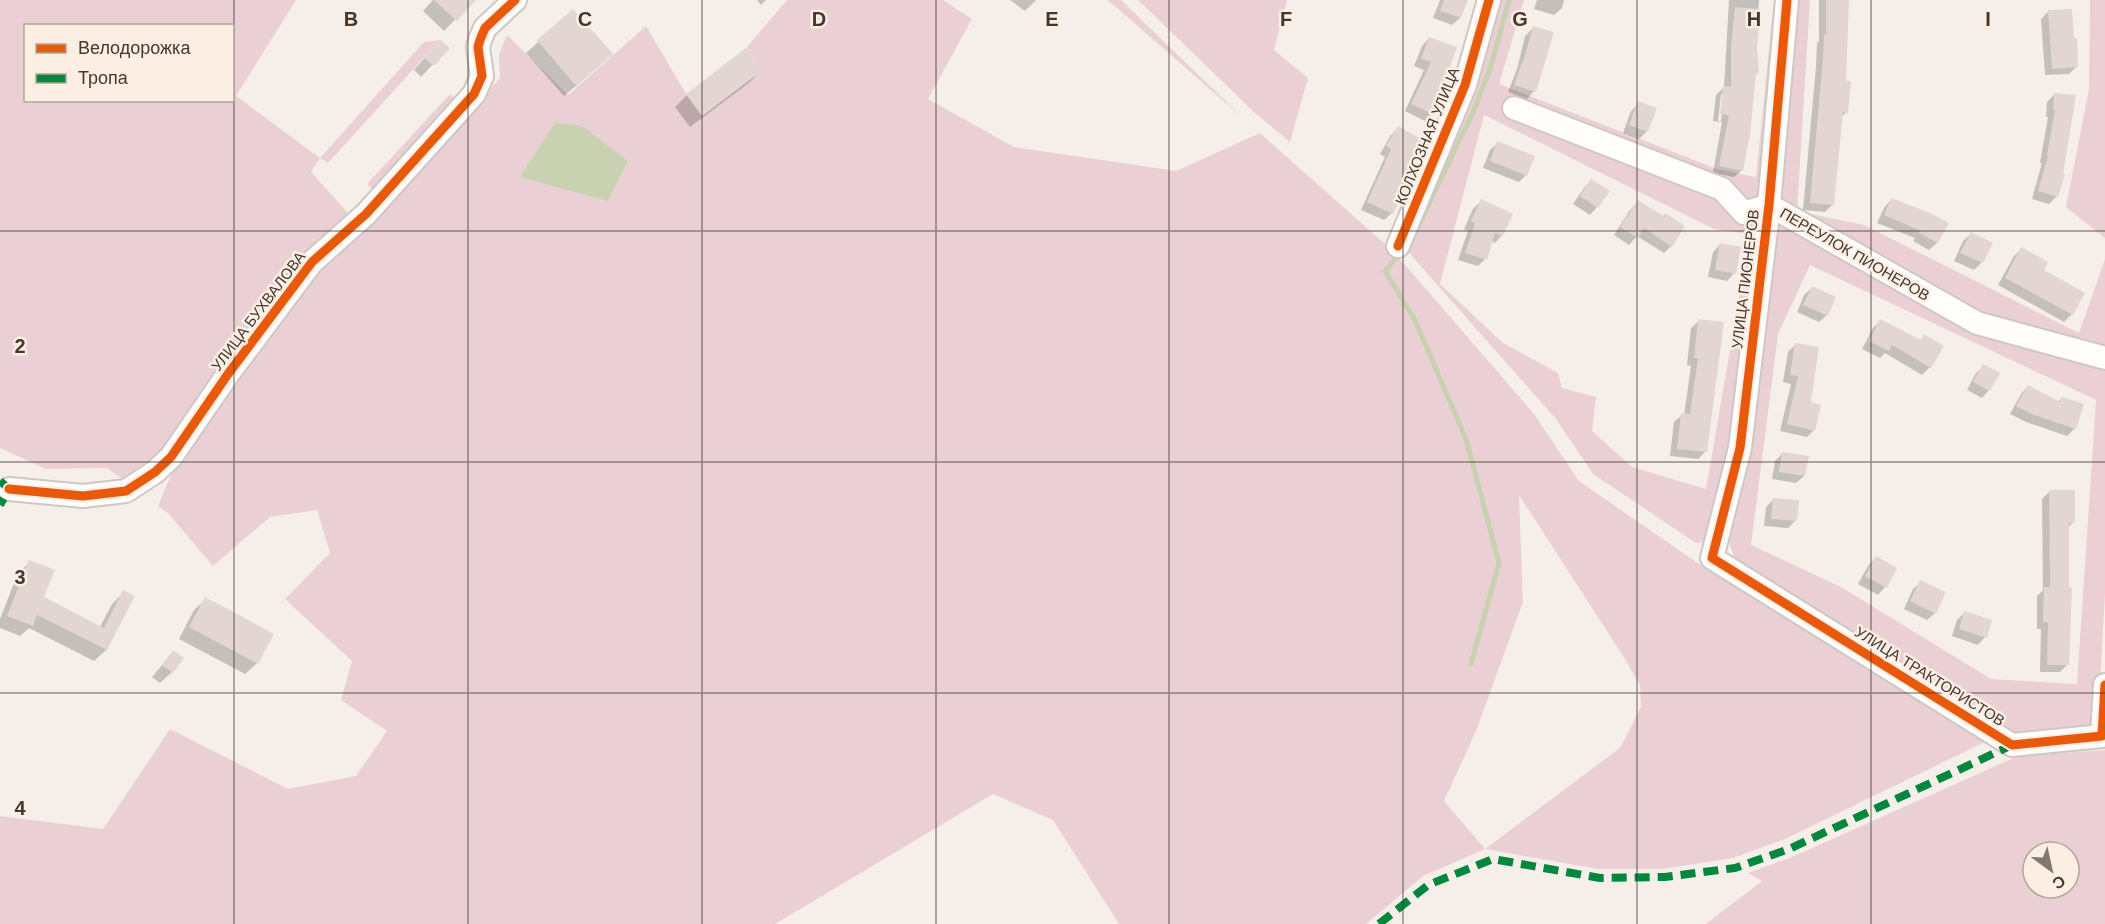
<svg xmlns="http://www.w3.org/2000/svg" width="2105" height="924" viewBox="0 0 2105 924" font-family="Arial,sans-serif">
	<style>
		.green { fill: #ead0d5; fill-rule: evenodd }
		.water { fill: #c8d2b1 }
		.shadow { fill: #0003; fill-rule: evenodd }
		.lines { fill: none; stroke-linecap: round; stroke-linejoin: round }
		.stream { stroke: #c8d2b1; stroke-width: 5 }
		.building { fill: #e3d5d1 }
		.minor-casing { stroke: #cfc8c2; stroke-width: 26 }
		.minor { stroke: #fefdfc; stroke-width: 22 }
		.quiet { stroke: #00873e; stroke-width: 8; stroke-dasharray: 15 8; stroke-linecap: butt }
		.cycleway-casing { stroke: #fceee3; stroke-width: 13 }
		.cycleway { stroke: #e8590c; stroke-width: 9 }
		.grid { fill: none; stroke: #413830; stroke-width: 1.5; stroke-opacity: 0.55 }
		.labels { text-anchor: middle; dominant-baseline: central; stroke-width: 5; stroke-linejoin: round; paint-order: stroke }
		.street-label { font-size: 15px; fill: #413830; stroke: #fceee3 }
		.grid-label { font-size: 20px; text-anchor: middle; font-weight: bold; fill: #413830; stroke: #fceee3; stroke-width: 5; stroke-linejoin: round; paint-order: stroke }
	</style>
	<rect width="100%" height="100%" fill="#f6efe9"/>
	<!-- green -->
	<g class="green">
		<path d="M0,0H296L236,96L320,158L424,42L440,40L328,163L320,158L311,172L348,213L311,253L162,455L126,482L107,468L46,469L0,448ZM26,26H232V100H26Z"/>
		<path d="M787,0H943L972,19L928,99L1014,147L1176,171L1260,133L1394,252L1534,414L1579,481L1699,564L1989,740L1785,839L1733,858L1663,869H1598L1485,849L1423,876L1366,924H1119L1053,820L993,794L775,924H0V816L103,829L170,729L288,789L356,776L387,731L341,700L352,661L285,599L330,553L317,510L270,517L213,566L168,513L158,506L173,470L318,267L373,221L500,78L499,55L507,35L568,95L646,26L686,94L702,116L763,70L746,48ZM1519,495L1625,659L1640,685L1641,707L1620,748L1485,849L1444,801L1476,731L1523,602Z"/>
		<polygon points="1107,0 1121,0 1243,118 1116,7"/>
		<polygon points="1138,0 1287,0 1274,50 1308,78 1290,142 1255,113"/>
		<path d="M1497,0H1524L1499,84L1717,169L1756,177L1774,0H1781L1763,199L1748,203L1718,196L1738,223L1759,217L1732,452L1709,542L1696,543L1593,474L1556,419L1402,245ZM1484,115L1714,229L1750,234L1706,489L1632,467L1592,431L1596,397L1562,388L1558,373L1503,343L1440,284Z"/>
		<polygon points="1792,0 1810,0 1797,211 1864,225 2079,333 2105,259 2105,352 1977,318 1775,203"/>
		<polygon points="2090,0 2105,0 2105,238 2066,207 2089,89"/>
		<polygon points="450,94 457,101 374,190 367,184"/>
		<path d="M1773,213L1974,328L2105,363V594L2098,721L2089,729L2016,739L1734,558L1725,529ZM1810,265L2096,400L2077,684L1991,679L1841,587L1751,545L1778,334Z"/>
		<path d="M2105,750V924H1706L1762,881L1748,873L1792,857L2018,756ZM2033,852H2069V888H2033Z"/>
	</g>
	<!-- water -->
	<polygon class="water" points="555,123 582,126 628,161 608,201 520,177"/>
	<!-- shadow -->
	<g class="shadow">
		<polygon points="433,0 474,0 444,31 423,11"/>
		<polygon points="757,0 766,0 761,5"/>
		<polygon points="1010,0 1036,0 1025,11"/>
		<polygon points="1440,0 1466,0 1460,18 1452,25 1433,18"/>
		<polygon points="1537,0 1564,0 1562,8 1554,15 1534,9"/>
		<path d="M1729,0H1759L1756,48L1757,73L1754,76L1742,170L1734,177L1713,173L1722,122L1713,121L1716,95L1724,87ZM1721,94H1724L1721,121H1718Z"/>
		<polygon points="1819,0 1848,0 1844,82 1846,112 1841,118 1833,204 1825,212 1803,210 1816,66 1817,43 1819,41"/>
		<polygon points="573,11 599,66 564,96 526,53"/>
		<polygon points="2049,11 2077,66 2069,74 2045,75 2041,19"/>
		<polygon points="1533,28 1534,91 1527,99 1508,92 1517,69 1525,36"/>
		<polygon points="1429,38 1440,90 1432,114 1425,121 1405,111 1424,70 1414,66 1422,46"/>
		<polygon points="448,48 421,77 414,70 429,53"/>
		<polygon points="746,50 761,70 750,82 690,127 675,107 687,95"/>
		<polygon points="2055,94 2074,96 2057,196 2049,204 2032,199 2042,163 2040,163 2048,117 2046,117 2047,102"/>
		<polygon points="1639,103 1647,131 1639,139 1623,133 1631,111"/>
		<polygon points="1398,128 1392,213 1384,220 1361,210 1385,157 1380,154 1391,135"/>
		<polygon points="1498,143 1526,175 1519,182 1483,168 1490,150"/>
		<polygon points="1591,181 1597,207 1590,215 1573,204 1584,188"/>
		<polygon points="1891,200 1947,224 1937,243 1929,250 1913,241 1915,238 1877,223 1884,208"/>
		<polygon points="1481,201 1502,235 1495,243 1491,241 1485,259 1478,266 1458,260 1468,231 1464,229 1473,209"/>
		<polygon points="1638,202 1671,246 1664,253 1637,236 1629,245 1614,235 1630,210"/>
		<polygon points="1971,234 1991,243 1981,263 1974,270 1954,261 1963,241"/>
		<polygon points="1721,244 1734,273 1727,281 1708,277 1713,252"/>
		<polygon points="2022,249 2042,271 2072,314 2064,322 1998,285 2014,256"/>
		<polygon points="1812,288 1827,315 1819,322 1797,312 1804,295"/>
		<polygon points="1699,321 1705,452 1698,459 1670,456 1674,422 1682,415 1684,415 1691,366 1687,365 1691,328"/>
		<polygon points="1880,321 1920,341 1924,336 1930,367 1922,375 1885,353 1880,358 1862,349 1873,328"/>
		<polygon points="1796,344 1814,430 1807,437 1780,431 1791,384 1783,382 1788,352"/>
		<polygon points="1984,366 1989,390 1982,398 1967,390 1976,373"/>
		<polygon points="2028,386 2057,403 2062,398 2082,405 2074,429 2067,436 2026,422 2010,414 2021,394"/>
		<polygon points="1783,453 1804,476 1796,483 1772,479 1775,461"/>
		<polygon points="2049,492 2073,522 2068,528 2068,664 2060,672 2040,672 2041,629 2037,629 2037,596 2043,590 2042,499"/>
		<polygon points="1773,500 1795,521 1788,528 1764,526 1766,507"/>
		<polygon points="1876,558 1895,569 1885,587 1878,595 1858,584 1868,566"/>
		<polygon points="30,562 42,598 100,627 112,604 124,592 133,597 106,650 94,661 29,628 20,636 0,628 0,619 18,573"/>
		<polygon points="1921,582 1935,613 1927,620 1904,609 1913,589"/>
		<polygon points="206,599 257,663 245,674 179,639 194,610"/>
		<polygon points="1964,613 1985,637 1978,645 1952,636 1957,620"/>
		<polygon points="173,652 172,672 160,683 152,677"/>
	</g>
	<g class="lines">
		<!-- stream -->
		<g class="stream">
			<polyline points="1417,229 1474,110 1491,66 1509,0"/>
			<polyline points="1402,251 1385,271 1415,320 1466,439 1499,563 1471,664"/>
		</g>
	</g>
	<!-- building -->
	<g class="building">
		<polygon points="434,0 476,0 457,21"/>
		<polygon points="1444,0 1468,0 1461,18 1440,11"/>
		<polygon points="1826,0 1849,0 1846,81 1851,81 1848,113 1843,112 1834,205 1810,203 1823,58 1824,34 1826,35"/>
		<polygon points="1735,7 1760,9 1757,48 1759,73 1756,73 1750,135 1743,171 1719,166 1729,115 1720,114 1723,86 1731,87 1731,47"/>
		<polygon points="573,9 613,54 576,86 537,40"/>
		<polygon points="2072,9 2074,38 2077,38 2078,67 2052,69 2048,10"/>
		<polygon points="1533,26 1554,32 1536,92 1514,85 1522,62 1523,63"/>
		<polygon points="1429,37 1457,47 1442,89 1445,90 1433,114 1411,104 1431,62 1421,59"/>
		<polygon points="440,40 450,48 434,66 424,58"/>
		<polygon points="746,48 763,70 702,116 686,94"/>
		<polygon points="2054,93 2076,95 2063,174 2065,174 2058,197 2038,191 2048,156 2047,155 2055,110 2053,110"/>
		<polygon points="1638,101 1657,108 1648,132 1629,125"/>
		<polygon points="1398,126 1426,142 1403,180 1407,182 1393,214 1367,202 1391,149 1386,146"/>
		<polygon points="1497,141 1535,156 1527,176 1490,161"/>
		<polygon points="1591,179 1610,191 1598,208 1580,196"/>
		<polygon points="1891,198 1930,213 1949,223 1938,243 1919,233 1921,231 1884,215"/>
		<polygon points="1481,199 1513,214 1503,236 1495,233 1487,260 1465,253 1475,223 1471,221"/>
		<polygon points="1638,200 1663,216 1665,213 1685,226 1672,247 1644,228 1638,238 1620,227"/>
		<polygon points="1971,232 1993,243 1983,263 1960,253"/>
		<polygon points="1720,243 1741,247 1736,274 1715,270"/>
		<polygon points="2021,247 2048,262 2044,270 2085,293 2073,315 2005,278"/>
		<polygon points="1812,286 1836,297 1828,316 1803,305"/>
		<polygon points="1698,319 1724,322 1707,452 1677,449 1681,413 1690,414 1698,358 1694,358"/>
		<polygon points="1880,319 1921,340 1924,334 1944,346 1931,368 1892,345 1889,351 1869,341"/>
		<polygon points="1795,343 1819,347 1811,402 1821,405 1815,431 1787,424 1798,376 1790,375"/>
		<polygon points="1983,364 2000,373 1990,391 1973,382"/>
		<polygon points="2028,385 2060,402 2062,397 2084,404 2076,429 2034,415 2016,406"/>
		<polygon points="1782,452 1809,456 1805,476 1779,472"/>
		<polygon points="2049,490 2075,490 2075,523 2069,523 2069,587 2072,588 2069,665 2047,665 2048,623 2043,622 2044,587 2050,587"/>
		<polygon points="1773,498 1799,500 1797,521 1771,519"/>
		<polygon points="1876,556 1897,568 1887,588 1865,576"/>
		<polygon points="29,560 55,570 44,597 104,628 123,590 135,596 107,650 37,615 33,626 7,616"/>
		<polygon points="1920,580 1946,592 1936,614 1910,601"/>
		<polygon points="205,597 274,634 258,664 189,627"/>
		<polygon points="1964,611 1992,620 1987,638 1959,629"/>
		<polygon points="173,650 184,658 173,673 162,665"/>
	</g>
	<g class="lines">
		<defs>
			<g id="minor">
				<polyline points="1787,0 1769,205 1740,448 1712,558 2012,745 2102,736 2105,685"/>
				<polyline points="1514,108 1722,189 1744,213 1769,205 1977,323 2105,358"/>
				<polyline points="1398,246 1465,85 1489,0"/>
				<polyline points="9,489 83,496 126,491 155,472 171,457 228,374 312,262 366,214 474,94 482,76 478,47 480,40 485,28 515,0"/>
			</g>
		</defs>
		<!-- minor casing -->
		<use href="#minor" class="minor-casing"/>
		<!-- minor -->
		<use href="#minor" class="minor"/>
		<!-- quiet -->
		<g class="quiet">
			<polyline points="0,481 9,489 0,505"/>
			<polyline points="1379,924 1428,885 1493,859 1600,878 1665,877 1735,868 1789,849 2012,745"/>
		</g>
		<defs>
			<g id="cycleway">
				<polyline points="1787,0 1769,205 1740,448 1712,558 2012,745 2102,736 2105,685"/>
				<polyline points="1398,246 1465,85 1489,0"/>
				<polyline points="9,489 83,496 126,491 155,472 171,457 228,374 312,262 366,214 474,94 482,76 478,47 480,40 485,28 515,0"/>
			</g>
		</defs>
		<!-- cycleway casing -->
		<use href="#cycleway" class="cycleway-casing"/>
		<!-- cycleway -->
		<use href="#cycleway" class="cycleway"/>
	</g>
	<!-- grid -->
	<path class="grid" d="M234,0V924M468,0V924M702,0V924M936,0V924M1169,0V924M1403,0V924M1637,0V924M1871,0V924M0,231H2105M0,462H2105M0,693H2105"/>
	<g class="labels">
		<!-- street labels -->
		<g class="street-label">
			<text transform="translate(1427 136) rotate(-68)">КОЛХОЗНАЯ УЛИЦА</text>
			<text transform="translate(1855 254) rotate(30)">ПЕРЕУЛОК ПИОНЕРОВ</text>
			<text transform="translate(1745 279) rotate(-83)">УЛИЦА ПИОНЕРОВ</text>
			<text transform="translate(258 311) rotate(-53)">УЛИЦА БУХВАЛОВА</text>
			<text transform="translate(1930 676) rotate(32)">УЛИЦА ТРАКТОРИСТОВ</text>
		</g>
	</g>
	<g class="grid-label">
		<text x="351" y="26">B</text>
		<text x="585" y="26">C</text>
		<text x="819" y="26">D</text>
		<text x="1052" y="26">E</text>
		<text x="1286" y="26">F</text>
		<text x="1520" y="26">G</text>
		<text x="1754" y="26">H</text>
		<text x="1988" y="26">I</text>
		<text x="20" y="353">2</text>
		<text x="20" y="584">3</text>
		<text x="20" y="815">4</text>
	</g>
	<!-- legend -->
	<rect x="24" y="24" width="210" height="78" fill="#fceee3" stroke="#b1a59b" stroke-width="1.5"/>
	<rect x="36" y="44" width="30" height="9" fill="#e8590c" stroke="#b1a59b" stroke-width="1.5"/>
	<text x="78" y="54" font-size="18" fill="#413830">Велодорожка</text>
	<rect x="36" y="74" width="30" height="9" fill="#00873e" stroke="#b1a59b" stroke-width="1.5"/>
	<text x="78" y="84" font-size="18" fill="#413830">Тропа</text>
	<!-- north arrow -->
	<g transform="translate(2051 870) rotate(147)"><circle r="28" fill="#fceee3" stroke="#b1a59b" stroke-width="1.5"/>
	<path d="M0-4.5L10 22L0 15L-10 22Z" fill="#807871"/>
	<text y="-9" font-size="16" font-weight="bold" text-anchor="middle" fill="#413830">С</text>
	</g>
</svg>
